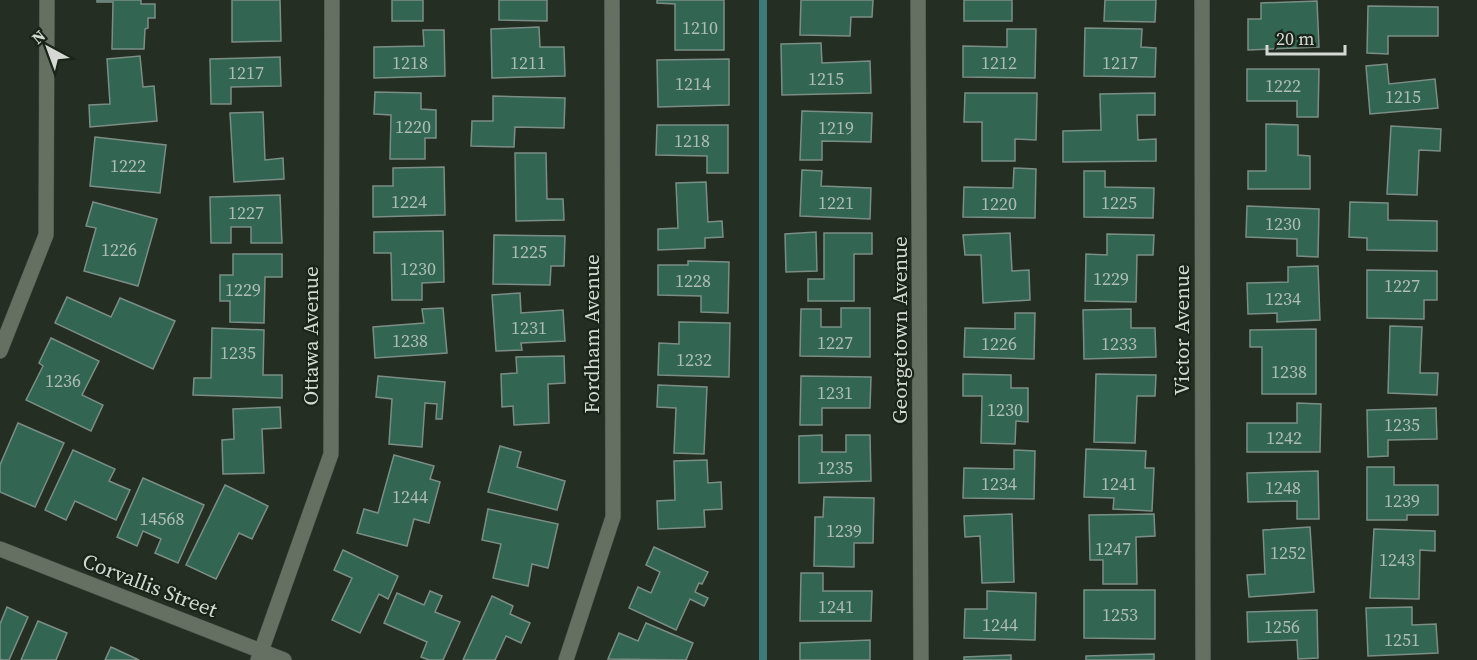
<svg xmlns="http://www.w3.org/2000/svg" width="1477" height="660" viewBox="0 0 1477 660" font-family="'Source Serif 4',serif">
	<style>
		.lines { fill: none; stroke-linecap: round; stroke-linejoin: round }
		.stream { stroke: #3b7a77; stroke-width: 8 }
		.building { fill: #326552; stroke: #7b8e86; stroke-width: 1.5 }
		.street-casing { stroke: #41493f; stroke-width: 16 }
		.street { stroke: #657063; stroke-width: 15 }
		.labels { text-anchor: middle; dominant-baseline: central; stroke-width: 4.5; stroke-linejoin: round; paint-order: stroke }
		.number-label { font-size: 18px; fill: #acbdb3 }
		.street-label { font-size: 21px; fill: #d4dad3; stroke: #1a2419 }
	</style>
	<rect width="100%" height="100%" fill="#242e22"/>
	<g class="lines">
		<!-- stream -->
		<polyline class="stream" points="763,660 763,0"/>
	</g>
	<!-- building -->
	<g class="building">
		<polygon points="97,0 141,0 141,4 155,4 155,18 148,18 148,28 145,29 144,49 112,49 113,2 97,2"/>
		<polygon points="232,0 280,0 281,41 232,42"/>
		<rect x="392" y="0" width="31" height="21"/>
		<polygon points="499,0 547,0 547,21 499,20"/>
		<polygon points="657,0 724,0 724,50 675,50 675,4 657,3"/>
		<polygon points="801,0 873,0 872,17 851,17 850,36 800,35"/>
		<rect x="964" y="0" width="48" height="21"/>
		<polygon points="1105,0 1156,0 1155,22 1104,21"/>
		<polygon points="1317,1 1319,47 1248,50 1248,19 1261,19 1261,3"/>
		<polygon points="1368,6 1438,7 1438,36 1388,36 1388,54 1367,53"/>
		<polygon points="539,27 540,47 564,47 565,76 492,78 491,29"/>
		<polygon points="1085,28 1142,29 1141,47 1156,48 1155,77 1084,76"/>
		<polygon points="1007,29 1036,29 1035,78 963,77 963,46 1007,47"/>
		<polygon points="423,30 444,30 445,76 374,78 374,47 424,46"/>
		<polygon points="821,43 822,63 870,61 871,93 782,95 781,44"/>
		<polygon points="140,56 143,87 154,86 157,121 90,127 89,105 110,104 107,59"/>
		<polygon points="280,57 281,86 231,87 231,104 211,104 210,59"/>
		<polygon points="729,59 729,105 658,107 657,60"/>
		<polygon points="1387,64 1389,84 1435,79 1438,108 1370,114 1366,66"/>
		<polygon points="1247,69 1319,69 1318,117 1297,117 1297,101 1247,101"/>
		<polygon points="375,92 421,93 421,109 436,110 436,138 425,138 425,159 390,159 391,115 374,114"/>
		<polygon points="965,93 1037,93 1036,140 1015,139 1015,161 982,161 982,122 964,122"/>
		<polygon points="1155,93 1155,115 1137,115 1138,140 1156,139 1156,161 1063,162 1063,131 1101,130 1100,94"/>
		<polygon points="493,96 565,98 564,128 515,127 514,147 471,146 472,121 493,121"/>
		<polygon points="802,111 872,113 871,142 822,141 822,160 800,160"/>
		<polygon points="263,112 265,160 283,158 284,179 234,182 230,113"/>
		<polygon points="1266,124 1298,125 1298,155 1310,156 1310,189 1248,189 1248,171 1266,171"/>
		<polygon points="657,125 728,125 728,173 707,173 707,156 656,155"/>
		<polygon points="1391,126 1441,129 1440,151 1419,150 1417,195 1387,194"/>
		<polygon points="95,137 166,145 160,193 90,186"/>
		<polygon points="515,153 546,153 547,199 563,199 564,220 516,221"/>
		<polygon points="444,167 445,215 373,217 373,186 393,186 393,168"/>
		<polygon points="1014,168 1036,169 1035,218 963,217 964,187 1013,188"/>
		<polygon points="802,170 822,171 821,186 871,188 870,219 800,216"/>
		<polygon points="1084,171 1105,171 1105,187 1154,188 1153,218 1084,217"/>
		<polygon points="706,182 708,222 722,221 723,237 705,238 705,248 658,250 658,229 678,228 676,183"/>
		<polygon points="280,195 282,243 251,243 251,227 231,227 231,243 211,243 210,197"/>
		<polygon points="93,202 157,219 138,286 84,271 96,228 86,226"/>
		<polygon points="1350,202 1388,203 1388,220 1437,221 1437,251 1367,250 1367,238 1349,237"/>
		<polygon points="1247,206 1319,209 1318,257 1297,256 1297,239 1246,237"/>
		<polygon points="443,231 444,282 422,283 422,300 392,300 391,253 374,253 374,232"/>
		<polygon points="816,232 817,271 786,272 785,234"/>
		<polygon points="824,233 872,233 872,254 854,254 854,301 808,301 808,279 824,279"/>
		<polygon points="1010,233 1012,271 1029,270 1030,300 983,303 981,255 965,255 963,235"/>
		<polygon points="1107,234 1154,235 1153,255 1137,255 1136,302 1085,301 1086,254 1107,255"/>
		<polygon points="494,235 565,236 564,266 551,266 550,285 493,284"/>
		<polygon points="233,254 282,254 282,277 265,277 264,323 230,322 230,301 220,301 220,275 233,275"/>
		<polygon points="688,261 729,262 728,313 701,312 701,296 658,295 658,265 688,265"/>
		<polygon points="1318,266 1320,320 1277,322 1277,313 1248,314 1247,283 1288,282 1288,267"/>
		<polygon points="1367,270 1437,271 1437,300 1424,300 1424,319 1367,318"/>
		<polygon points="520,293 521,313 563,310 565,341 521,343 522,350 496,351 492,295"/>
		<polygon points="67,297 111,317 120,298 175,321 153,369 55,323"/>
		<polygon points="443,308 447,353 375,358 373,327 424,323 422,309"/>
		<polygon points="841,308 870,308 870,357 800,356 801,309 821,309 821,327 841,327"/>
		<polygon points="1131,309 1131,328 1155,328 1156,357 1084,359 1083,310"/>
		<polygon points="1015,313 1035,313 1034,359 964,357 965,328 1015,329"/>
		<polygon points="679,322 730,323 729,377 658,375 659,343 679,344"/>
		<polygon points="1390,326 1422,327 1420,373 1438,373 1437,395 1388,393"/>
		<polygon points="212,328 264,330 263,375 282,375 282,398 193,395 194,378 211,378"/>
		<polygon points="1316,329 1316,394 1262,394 1262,347 1250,347 1250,330"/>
		<polygon points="51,338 99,361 82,395 103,405 91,431 26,400 43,366 39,363"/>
		<polygon points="564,356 565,383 548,384 549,423 514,425 513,406 502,407 501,374 517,373 516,357"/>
		<polygon points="963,374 1011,375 1011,388 1028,388 1028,422 1016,421 1015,444 981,443 982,396 963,396"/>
		<polygon points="1096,374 1156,375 1155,396 1137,396 1135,443 1094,442"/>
		<polygon points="378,376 445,382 442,419 436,419 437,404 425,403 422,447 389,444 392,399 376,397"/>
		<polygon points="801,376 871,377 870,408 822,408 822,425 800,425"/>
		<polygon points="658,385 707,387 704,454 674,453 676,408 657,407"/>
		<polygon points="1297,403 1321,404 1320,452 1247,452 1247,423 1297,423"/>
		<polygon points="280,407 281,428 262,429 264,473 223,474 222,440 234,439 233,409"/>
		<polygon points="1436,408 1437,439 1388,440 1388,456 1368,457 1367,410"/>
		<polygon points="18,423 64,443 35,507 0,492 0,465"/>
		<polygon points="822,435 822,452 846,452 846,435 870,435 871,481 799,483 799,436"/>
		<polygon points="500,446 521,452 517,467 565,481 557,510 488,492"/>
		<polygon points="1086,449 1146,451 1145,468 1154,468 1152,511 1113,509 1114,498 1084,497"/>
		<polygon points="73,450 115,469 109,481 130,490 116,520 75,501 66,520 45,510"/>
		<polygon points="1014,450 1035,451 1034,499 963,498 964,468 1014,469"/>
		<polygon points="394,455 434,466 430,479 440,482 429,523 414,519 407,546 357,533 364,509 378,513"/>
		<polygon points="707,460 708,483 721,482 722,509 704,510 705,527 658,529 657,501 675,500 674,461"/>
		<polygon points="1367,467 1394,467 1394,485 1438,485 1438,515 1407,515 1407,520 1367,520"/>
		<polygon points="1318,471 1319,519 1297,519 1297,501 1248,502 1247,473"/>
		<polygon points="143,478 204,505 178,563 155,553 161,539 143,531 137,546 117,537"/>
		<polygon points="225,485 268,506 252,539 239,533 216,579 186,565"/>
		<polygon points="824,497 874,498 873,543 854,543 854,567 814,566 815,517 823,517"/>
		<polygon points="488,509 558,524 548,568 532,564 528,586 493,578 501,544 482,540"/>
		<polygon points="1012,514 1014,582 982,583 980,536 965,537 964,516"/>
		<polygon points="1154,514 1155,536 1136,537 1137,584 1103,584 1103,560 1090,560 1089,515"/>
		<polygon points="1310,527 1314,592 1249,597 1247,575 1265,574 1263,530"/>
		<polygon points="1374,529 1435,531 1435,551 1420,550 1419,599 1370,598"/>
		<polygon points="654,547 708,572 702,584 699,583 695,592 708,598 704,606 690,599 676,630 629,608 638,587 651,593 660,572 646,565"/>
		<polygon points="343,550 398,576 388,599 379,594 360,633 332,620 352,578 334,570"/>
		<polygon points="801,573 823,573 823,591 872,591 871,621 800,621"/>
		<polygon points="1084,590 1155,590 1155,639 1084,638"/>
		<polygon points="430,591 442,596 435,612 460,622 443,660 429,660 421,657 427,642 384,623 397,593 424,605"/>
		<polygon points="987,591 1036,593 1035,640 964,638 965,609 987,609"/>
		<polygon points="492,596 513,606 510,614 530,623 521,643 506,636 495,660 463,660"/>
		<polygon points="7,607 28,617 9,660 2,660 0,659 0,624"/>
		<polygon points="1412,607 1412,625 1436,624 1438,653 1368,656 1366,608"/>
		<polygon points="1317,610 1318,658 1298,659 1297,640 1248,642 1247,612"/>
		<polygon points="38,621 67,633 56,660 21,660"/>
		<polygon points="646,623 693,643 686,660 608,659 619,633 638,641"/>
		<polygon points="870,640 870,660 800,660 800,643"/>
		<polygon points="111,647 139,660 105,660"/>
		<polygon points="1154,654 1154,660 1086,660 1086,656"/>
		<polygon points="1011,655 1011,660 964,660 964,657"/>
	</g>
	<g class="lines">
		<defs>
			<g id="street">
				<polyline points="918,0 921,660"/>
				<polyline points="1202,0 1203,660"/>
				<polyline points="0,351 46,235 47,0"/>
				<polyline points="0,549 284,660"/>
				<polyline points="258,660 331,454 332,0"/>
				<polyline points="566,660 613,517 612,0"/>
			</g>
		</defs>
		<!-- street casing -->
		<use href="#street" class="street-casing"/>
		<!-- street -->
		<use href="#street" class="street"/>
	</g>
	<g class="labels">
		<!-- number labels -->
		<g class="number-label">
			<text x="700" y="27">1210</text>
			<text x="410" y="62">1218</text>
			<text x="528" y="62">1211</text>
			<text x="999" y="62">1212</text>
			<text x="1120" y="62">1217</text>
			<text x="246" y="72">1217</text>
			<text x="826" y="78">1215</text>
			<text x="693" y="83">1214</text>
			<text x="1283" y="85">1222</text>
			<text x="1403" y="96">1215</text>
			<text x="413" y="126">1220</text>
			<text x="836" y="127">1219</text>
			<text x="692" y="140">1218</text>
			<text x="128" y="165">1222</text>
			<text x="409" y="201">1224</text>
			<text x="836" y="202">1221</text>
			<text x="1119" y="202">1225</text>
			<text x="999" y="203">1220</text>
			<text x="246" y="212">1227</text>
			<text x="1283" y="223">1230</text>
			<text x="119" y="249">1226</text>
			<text x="529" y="251">1225</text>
			<text x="418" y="268">1230</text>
			<text x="1111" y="278">1229</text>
			<text x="693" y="280">1228</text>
			<text x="1402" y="285">1227</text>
			<text x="243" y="289">1229</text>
			<text x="1283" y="298">1234</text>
			<text x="529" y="327">1231</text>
			<text x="410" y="340">1238</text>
			<text x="835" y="342">1227</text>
			<text x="999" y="343">1226</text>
			<text x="1119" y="343">1233</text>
			<text x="238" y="352">1235</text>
			<text x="694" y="359">1232</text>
			<text x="1289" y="371">1238</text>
			<text x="63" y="380">1236</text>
			<text x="835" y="392">1231</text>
			<text x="1005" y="409">1230</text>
			<text x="1402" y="424">1235</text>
			<text x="1284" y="437">1242</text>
			<text x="835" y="467">1235</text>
			<text x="999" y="483">1234</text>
			<text x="1119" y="483">1241</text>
			<text x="1283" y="487">1248</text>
			<text x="410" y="496">1244</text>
			<text x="1402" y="500">1239</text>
			<text x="162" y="518">14568</text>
			<text x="844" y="530">1239</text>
			<text x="1113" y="548">1247</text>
			<text x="1288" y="552">1252</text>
			<text x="1397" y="559">1243</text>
			<text x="836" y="606">1241</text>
			<text x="1120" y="614">1253</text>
			<text x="1000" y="624">1244</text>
			<text x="1282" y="626">1256</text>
			<text x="1402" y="639">1251</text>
		</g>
		<!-- street labels -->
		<g class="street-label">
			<text transform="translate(899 330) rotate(-90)">Georgetown Avenue</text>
			<text transform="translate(1181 330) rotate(-90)">Victor Avenue</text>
			<text transform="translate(591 334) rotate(-90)">Fordham Avenue</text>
			<text transform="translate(310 336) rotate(-90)">Ottawa Avenue</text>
			<text transform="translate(150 585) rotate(21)">Corvallis Street</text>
		</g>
	</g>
	<!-- north arrow -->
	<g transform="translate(48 48) rotate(319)" stroke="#1a2419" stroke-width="4.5" paint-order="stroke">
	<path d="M0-4.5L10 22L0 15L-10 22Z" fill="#d4dad3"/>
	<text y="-9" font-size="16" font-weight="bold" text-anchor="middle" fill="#d4dad3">N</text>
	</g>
	<!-- scale -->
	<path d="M1267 45v9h78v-9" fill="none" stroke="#d4dad3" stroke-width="3"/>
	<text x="1276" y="45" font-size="18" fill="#d4dad3" stroke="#1a2419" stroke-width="4.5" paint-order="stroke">20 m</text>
</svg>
